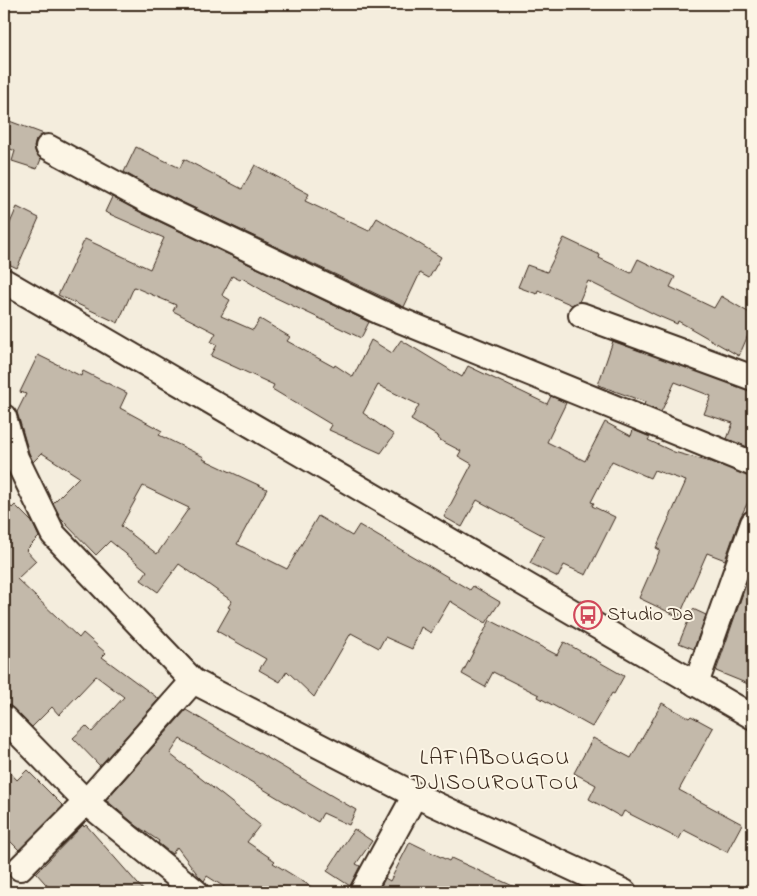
<svg xmlns="http://www.w3.org/2000/svg" width="757" height="896" viewBox="0 0 757 896" font-family="'Indie Flower',sans-serif">
	<style>
		.building { fill: #c3b9aa; stroke: #3b2a1e; fill-rule: evenodd }
		.lines { fill: none; stroke-linecap: round; stroke-linejoin: round }
		.street-casing { stroke: #3b2a1e; stroke-width: 28 }
		.street { stroke: #fcf5e5; stroke-width: 24 }
		.labels { text-anchor: middle; dominant-baseline: central; stroke-width: 4; stroke-linejoin: round; paint-order: stroke }
		.poi-label { font-size: 20px; fill: #3b2a1e; stroke: #fcf5e5; text-anchor: start }
		.quarter-label { font-size: 22px; letter-spacing: 1px; fill: #3b2a1e; stroke: #fcf5e5 }
	</style>
	<rect width="100%" height="100%" fill="#f4eddd"/>
	<filter id="ink" filterUnits="userSpaceOnUse"><feTurbulence type="fractalNoise" baseFrequency=".02" numOctaves="2"/><feDisplacementMap in="SourceGraphic" scale="10" xChannelSelector="R" yChannelSelector="G"/><feConvolveMatrix kernelMatrix="1 2 1 2 8 2 1 2 1" color-interpolation-filters="sRGB"/></filter>
	<g filter="url(#ink)">
		<!-- building -->
		<g class="building">
			<polygon points="4,119 44,134 36,140 34,147 36,154 41,159 37,169 12,161 15,151 4,146"/>
			<polygon points="136,147 180,168 184,159 242,189 255,165 309,194 305,201 369,231 377,218 441,257 429,278 420,273 404,307 154,189 124,172"/>
			<polygon points="112,197 142,213 369,322 361,338 272,296 242,278 240,280 232,276 222,295 230,300 221,316 253,330 260,319 290,337 287,341 334,367 335,365 353,377 371,340 392,353 401,340 462,377 468,366 547,404 551,396 566,403 547,442 585,461 605,422 631,436 633,430 650,437 648,440 674,452 718,464 753,477 753,492 740,518 725,560 707,553 679,617 639,598 660,550 656,548 686,481 654,470 650,478 612,461 591,502 594,503 592,506 615,517 586,575 564,565 558,577 530,563 544,536 477,500 462,527 444,517 472,464 458,456 461,451 438,439 439,437 411,420 419,405 378,385 363,413 394,435 381,453 329,430 332,425 272,389 274,385 211,356 217,345 211,342 216,333 173,311 176,305 134,287 118,323 58,295 85,239 150,269 164,238 105,212"/>
			<polygon points="17,207 39,218 17,268 4,262 4,237"/>
			<polygon points="564,238 600,255 599,258 631,273 638,259 675,277 670,287 714,308 721,296 753,315 753,335 749,333 739,356 678,321 677,324 656,315 588,281 579,302 572,305 538,290 537,294 518,287 527,265 547,272"/>
			<polygon points="613,341 753,391 753,449 727,439 733,423 704,414 711,396 675,382 661,412 644,405 645,402 598,385"/>
			<path d="M38,355L81,376L83,371L127,393L120,408L162,431L159,435L204,457L203,459L267,489L237,544L287,569L318,516L352,536L359,525L470,590L473,586L500,602L486,623L450,601L431,633L421,627L412,649L385,637L379,648L351,633L314,697L287,671L280,682L259,670L266,659L217,631L230,608L228,607L232,601L179,564L158,592L141,580L147,571L110,541L96,555L62,520L53,503L79,477L42,453L33,462L29,453L17,412L26,394L20,392ZM143,486L189,508L157,554L121,526Z"/>
			<polygon points="4,499 12,508 15,505 32,522 39,537 26,550 36,561 17,579 79,638 83,633 106,653 102,657 159,699 100,766 73,738 86,726 92,732 124,697 96,676 59,715 52,707 32,727 13,708 4,705 4,678 11,670 4,663"/>
			<polygon points="752,567 753,568 753,686 716,671"/>
			<polygon points="693,609 706,615 694,649 679,643"/>
			<polygon points="490,620 557,655 564,642 624,676 614,694 612,693 592,727 538,697 539,695 493,672 485,687 462,674"/>
			<polygon points="662,703 689,718 691,716 713,728 679,790 742,824 727,852 684,830 679,839 624,811 621,817 589,799 596,785 574,773 593,738 631,758"/>
			<polygon points="186,710 356,810 349,825 323,813 318,822 180,739 170,754 260,825 247,842 275,861 273,863 320,892 232,892 207,876 204,881 198,875 177,847 172,854 158,843 159,841 137,826 106,800"/>
			<polygon points="4,766 17,780 27,770 63,806 19,850 4,835"/>
			<polygon points="83,825 84,827 86,825 145,892 53,892 36,873"/>
			<polygon points="354,829 372,841 356,864 360,866 350,886 327,871"/>
			<polygon points="410,842 449,861 451,858 526,892 378,892 385,878 390,881"/>
		</g>
		<g class="lines">
			<defs>
				<g id="street">
					<polyline points="48,147 148,201 380,312 753,464"/>
					<polyline points="4,281 753,717"/>
					<polyline points="581,315 753,378"/>
					<polyline points="4,417 16,458 53,534 193,681 415,795 624,892"/>
					<polyline points="696,684 753,523"/>
					<polyline points="4,718 86,802 196,892"/>
					<polyline points="20,868 86,802 193,681"/>
					<polyline points="362,892 415,795"/>
				</g>
			</defs>
			<!-- street casing -->
			<use href="#street" class="street-casing"/>
			<!-- street -->
			<use href="#street" class="street"/>
		</g>
	</g>
	<!-- icons -->
	<defs>
		<symbol id="bus-ring" viewBox="-11 -11 22 22"><circle r="9.5" fill="#fcf5e5" stroke="#d1495b" stroke-width="1.5"/><path d="M-5-6H5V4H4V6H2V4H-2V6H-4V4H-5ZM-3.5-4V0h7V-4ZM-3.5 1.2v1.5H-2V1.2ZM2 1.2v1.5H3.5V1.2Z" fill="#d1495b"/></symbol>
	</defs>
	<g fill-rule="evenodd">
		<use href="#bus-ring" x="572" y="599" width="32" height="32"/>
	</g>
	<g class="labels">
		<!-- poi labels -->
		<g class="poi-label">
			<text x="607" y="615">Studio Da</text>
		</g>
		<!-- quarter labels -->
		<g class="quarter-label">
			<text x="495" y="759">LAFIABOUGOU<tspan x="495" dy="25">DJISOUROUTOU</tspan></text>
		</g>
	</g>
	<!-- margin -->
	<rect width="757" height="896" fill="none" stroke="#fcf5e5" stroke-width="20"/>
	<rect x="10" y="10" width="737" height="876" fill="none" stroke="#3b2a1e" stroke-width="2" filter="url(#ink)"/>
</svg>
